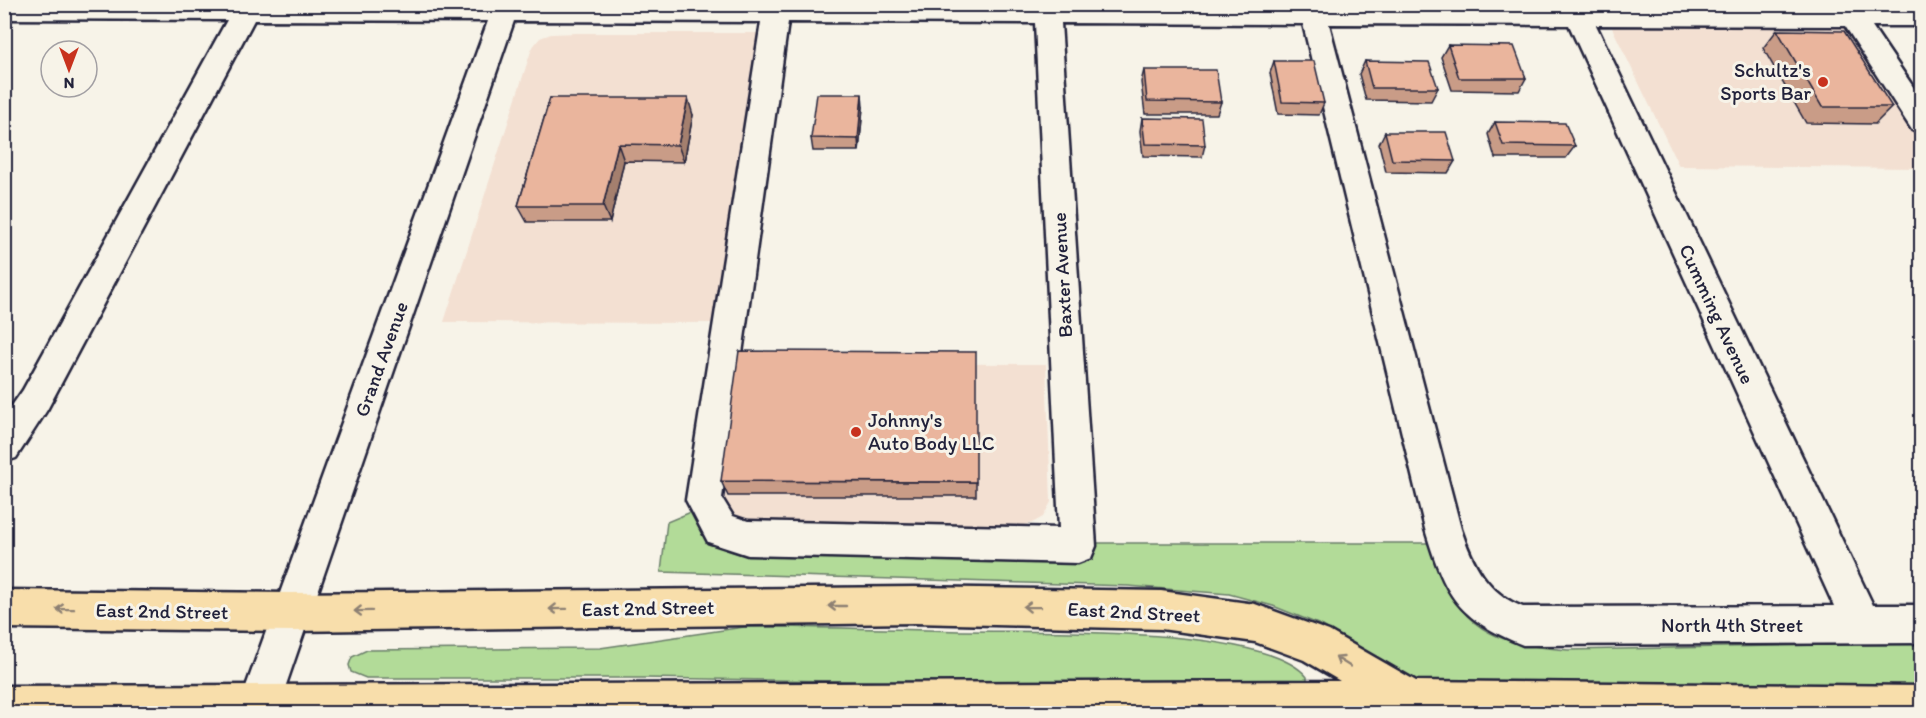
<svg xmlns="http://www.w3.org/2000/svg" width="1926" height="718" viewBox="0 0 1926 718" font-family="Itim,sans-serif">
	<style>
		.built { fill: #f3e0d2 }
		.green { fill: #b2db98; stroke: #6a7e6a; stroke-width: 1.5 }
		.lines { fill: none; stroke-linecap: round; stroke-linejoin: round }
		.minor-casing { stroke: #22223b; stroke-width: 5 }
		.highway-casing { stroke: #22223b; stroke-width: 5 }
		.minor { fill: #f7f3e8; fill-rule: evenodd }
		.highway { fill: #f8deab; fill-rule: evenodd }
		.wall { fill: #c99c87; stroke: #22223b; stroke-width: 1.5 }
		.shaded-wall { fill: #a47f6e; stroke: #22223b; stroke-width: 1.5 }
		.building { fill: #eab59d; stroke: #22223b; stroke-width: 1.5 }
		.oneway { stroke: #8d8073 }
		.poi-dot { fill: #c8321e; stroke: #f7f3e8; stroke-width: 2 }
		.labels { text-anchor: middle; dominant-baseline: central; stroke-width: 6; stroke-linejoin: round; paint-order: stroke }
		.poi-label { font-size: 20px; fill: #22223b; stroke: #f7f3e8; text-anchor: end }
		.street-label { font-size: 20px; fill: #22223b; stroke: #f7f3e8 }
	</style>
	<rect width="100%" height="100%" fill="#f7f3e8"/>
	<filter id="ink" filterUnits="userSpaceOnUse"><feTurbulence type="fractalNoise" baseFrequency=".0167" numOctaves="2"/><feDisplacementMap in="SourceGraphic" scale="12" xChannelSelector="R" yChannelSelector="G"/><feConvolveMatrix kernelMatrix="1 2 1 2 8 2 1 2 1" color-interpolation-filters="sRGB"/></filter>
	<g filter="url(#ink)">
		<!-- built -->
		<g class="built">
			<polygon points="1601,5 1837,5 1921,138 1921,168 1679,166"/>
			<polygon points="577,33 767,33 716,323 444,322 532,48 540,38 551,34"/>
			<polygon points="740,363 1046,364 1051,502 1043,517 1032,523 1008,529 739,525 721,504"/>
		</g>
		<!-- green -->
		<g class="green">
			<path d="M691,512C705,538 718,551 747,555L1042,560L1076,543H1433C1438,558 1442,573 1448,587C1471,639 1518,646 1568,650L1921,643V688L1425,689L1323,626L1273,606L1229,594L1128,586L661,572L667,522Z"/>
			<path d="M744,627C817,627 889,629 962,631C1031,632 1266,625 1307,677V685L1292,688L643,678H366L351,672L349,665L352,657L367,650L600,648Z"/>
		</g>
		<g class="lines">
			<defs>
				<path id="minor" d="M4,4H1324L1561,7L1560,4H1586L1587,7L1833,8L1831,4H1858L1860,8H1922V26H1872L1922,100V133L1912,130L1845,26L1596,25L1873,605H1922V643L1523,645C1457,618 1445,596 1425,529L1303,24L1061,23L1096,546L1091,558L1078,563L748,555L708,542L686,500L761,22L514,21L276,714H236L488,21L254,20L47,410L16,458L4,462V417L23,390L227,20L4,19ZM788,22L1035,23L1059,528L748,521L733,516L722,498ZM1329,24L1569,25L1834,606L1523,607C1488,594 1472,563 1461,529Z"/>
				<polygon id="highway" points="914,587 1161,591 1255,604 1329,631 1416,681 1922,686 1922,714 4,714 4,686 1340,681 1304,660 1255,642 1161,629 914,623 291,631 4,628 4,590 291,593"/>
			</defs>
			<!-- minor casing -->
			<use href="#minor" class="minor-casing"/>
			<!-- highway casing -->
			<use href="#highway" class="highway-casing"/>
			<!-- minor -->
			<use href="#minor" class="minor"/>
			<!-- highway -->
			<use href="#highway" class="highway"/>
		</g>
		<!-- wall -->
		<g class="wall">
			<polygon points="1777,30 1892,107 1875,124 1806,123 1763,48"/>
			<polygon points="1448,45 1526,78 1519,91 1452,90 1441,57"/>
			<polygon points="1274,61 1324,103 1319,115 1278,114 1270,73"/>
			<polygon points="1365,61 1438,88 1431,101 1366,100 1359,74"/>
			<polygon points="1144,70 1221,102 1217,114 1145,114 1141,82"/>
			<polygon points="550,98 693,115 684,162 624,161 610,222 527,222 518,206"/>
			<polygon points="863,107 859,151 813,151 811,138"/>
			<polygon points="1142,118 1205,145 1202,157 1143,156 1140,131"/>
			<polygon points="1495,122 1575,146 1566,158 1495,158 1488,134"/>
			<polygon points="1385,132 1455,161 1448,173 1386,172 1379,144"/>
			<polygon points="721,481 976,482 976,496 728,496"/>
		</g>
		<!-- shaded-wall -->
		<g class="shaded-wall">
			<polygon points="862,94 863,107 859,151 858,139"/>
			<polygon points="688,98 693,115 684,162 678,145"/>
			<polygon points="618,144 624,161 610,222 603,206"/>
		</g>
		<!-- building -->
		<g class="building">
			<polygon points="1777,30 1844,31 1892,107 1822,107"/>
			<polygon points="1448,45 1514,46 1526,78 1459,78"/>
			<polygon points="1274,61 1314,61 1324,103 1282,102"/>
			<polygon points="1365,61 1429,62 1438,88 1372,88"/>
			<polygon points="1144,70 1216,70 1221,102 1147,101"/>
			<polygon points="817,94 862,94 858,139 811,138"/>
			<polygon points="550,98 688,98 678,145 618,144 603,206 518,206"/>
			<polygon points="1142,118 1202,119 1205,145 1145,144"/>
			<polygon points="1495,122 1565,123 1575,146 1503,145"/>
			<polygon points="1385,132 1446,132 1455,161 1392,160"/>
			<polygon points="739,351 976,352 976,482 721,481"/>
		</g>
		<!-- one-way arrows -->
		<defs><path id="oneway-shaft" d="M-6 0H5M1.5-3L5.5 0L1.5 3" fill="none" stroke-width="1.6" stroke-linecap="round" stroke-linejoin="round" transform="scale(1.5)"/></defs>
		<g class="oneway">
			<use href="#oneway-shaft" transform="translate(837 606) rotate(180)"/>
			<use href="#oneway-shaft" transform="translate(1032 607) rotate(-179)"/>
			<use href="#oneway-shaft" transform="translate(65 609) rotate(-179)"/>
			<use href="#oneway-shaft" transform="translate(558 609) rotate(179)"/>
			<use href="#oneway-shaft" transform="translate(363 611) rotate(179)"/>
			<use href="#oneway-shaft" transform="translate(1343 662) rotate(-148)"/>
		</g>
	</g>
	<!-- markers -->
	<g class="poi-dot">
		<circle cx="1823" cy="82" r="6"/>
		<circle cx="856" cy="432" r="6"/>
	</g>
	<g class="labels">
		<!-- poi labels -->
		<g class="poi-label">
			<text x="1811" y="70">Schultz's<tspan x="1811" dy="23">Sports Bar</tspan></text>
			<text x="868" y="420" text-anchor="start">Johnny's<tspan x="868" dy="23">Auto Body LLC</tspan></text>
		</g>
		<!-- street labels -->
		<g class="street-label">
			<text transform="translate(1062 275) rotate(-93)">Baxter Avenue</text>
			<text transform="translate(1717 314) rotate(65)">Cumming Avenue</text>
			<text transform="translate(381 359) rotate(-70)">Grand Avenue</text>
			<text transform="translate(648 608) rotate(-1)">East 2nd Street</text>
			<text transform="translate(162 611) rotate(1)">East 2nd Street</text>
			<text transform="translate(1134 612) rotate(3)">East 2nd Street</text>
			<text x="1732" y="625">North 4th Street</text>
		</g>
	</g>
	<!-- margin -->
	<rect width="1926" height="718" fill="none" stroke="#f7f3e8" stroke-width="24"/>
	<rect x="12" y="12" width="1902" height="694" fill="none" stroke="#22223b" stroke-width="2" filter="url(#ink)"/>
	<!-- north arrow -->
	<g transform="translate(69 69) rotate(180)"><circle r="28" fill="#f7f3e8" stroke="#a29fa3" stroke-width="1.5"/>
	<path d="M0-4.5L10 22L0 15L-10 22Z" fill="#c8321e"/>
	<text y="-9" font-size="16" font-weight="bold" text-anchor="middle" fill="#22223b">N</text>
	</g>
</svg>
